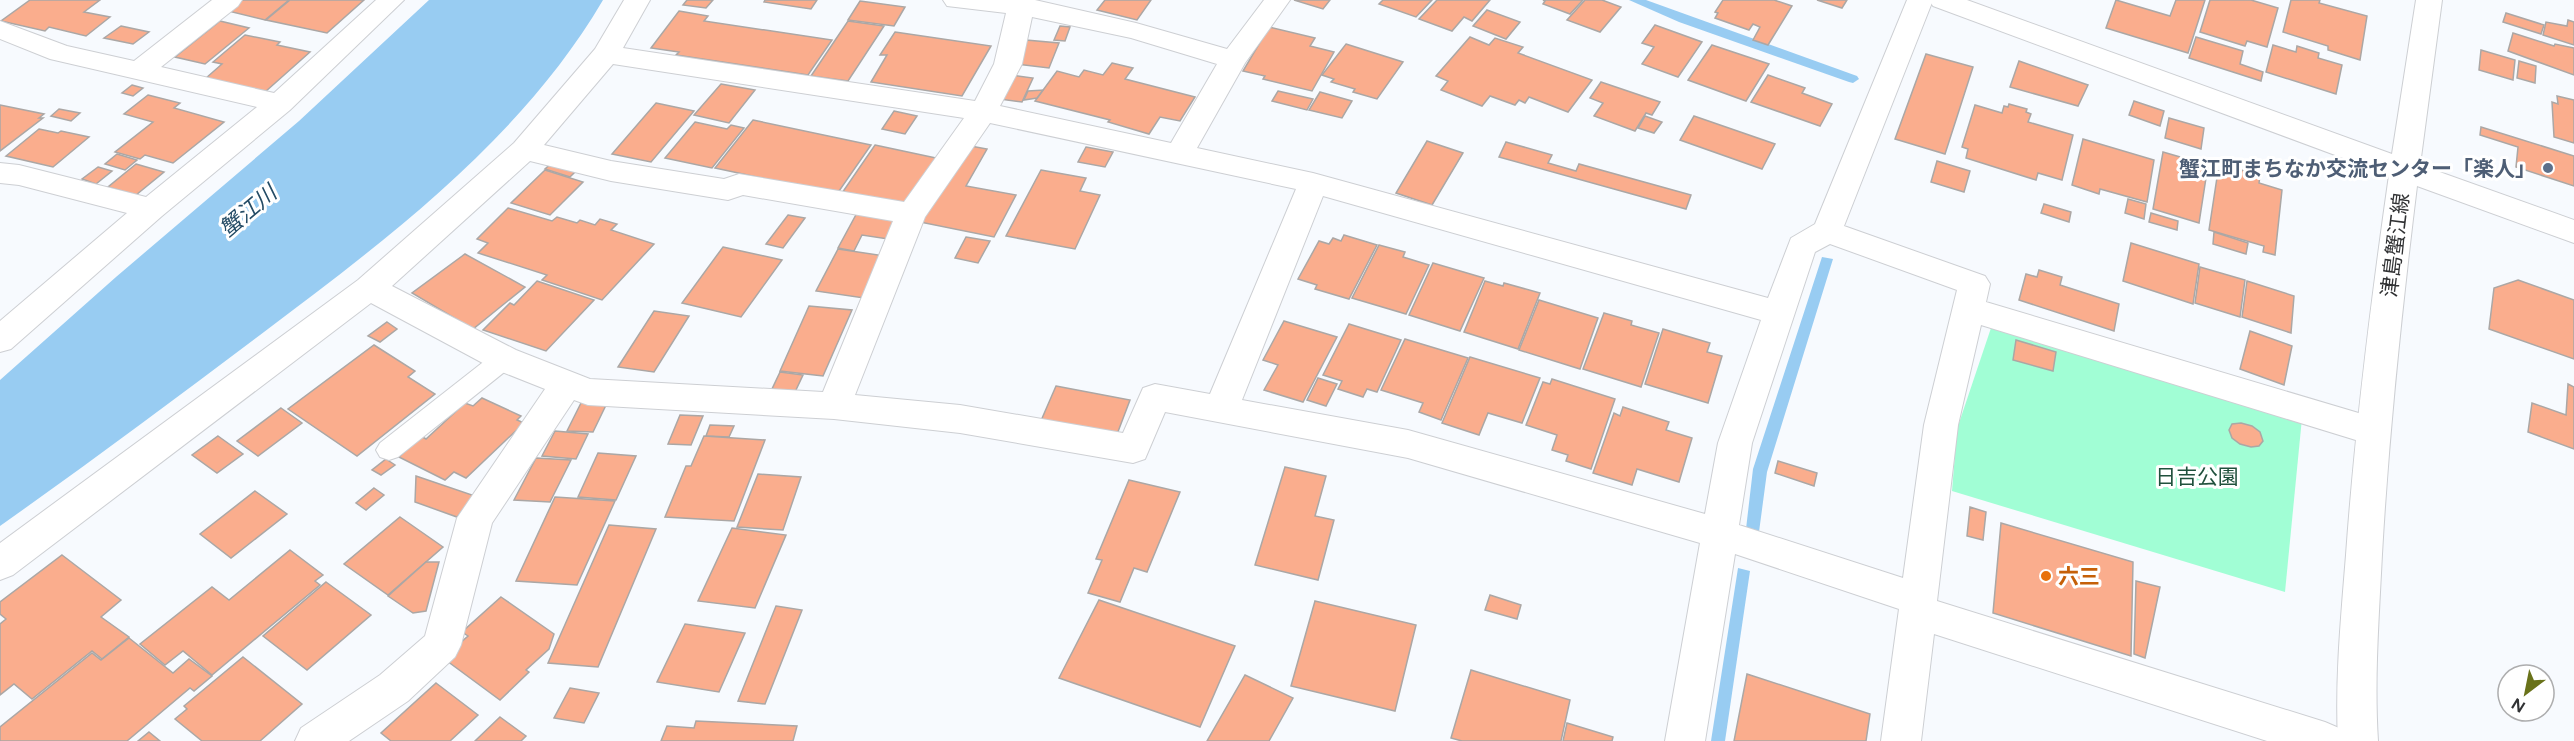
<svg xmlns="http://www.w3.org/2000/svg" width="2574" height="741" viewBox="0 0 2574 741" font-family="Figtree,'Noto Sans JP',sans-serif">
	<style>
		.green { fill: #a1fed5 }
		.water { fill: #98ccf2 }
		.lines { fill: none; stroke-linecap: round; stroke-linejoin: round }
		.stream { fill: #98ccf2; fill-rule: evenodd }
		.building { fill: #faad8d; stroke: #aba7a5; stroke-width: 1.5 }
		.lane-casing { stroke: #cdcfd3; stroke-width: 2 }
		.street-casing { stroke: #cdcfd3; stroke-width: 2 }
		.secondary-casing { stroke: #cdcfd3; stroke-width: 2 }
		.lane { fill: #fff; fill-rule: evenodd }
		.street { fill: #fff; fill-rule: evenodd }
		.secondary { fill: #fff; fill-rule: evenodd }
		.service-dot { fill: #5c6f8a; stroke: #fff; stroke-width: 2 }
		.food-dot { fill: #e8710a; stroke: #fff; stroke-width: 2 }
		.labels { text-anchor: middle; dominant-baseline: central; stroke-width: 6; stroke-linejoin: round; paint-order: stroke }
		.service-label { font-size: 21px; font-weight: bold; fill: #4e5e75; stroke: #fff; text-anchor: end }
		.street-label { font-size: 21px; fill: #313234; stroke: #fff }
		.park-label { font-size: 21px; fill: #20513d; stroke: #fff }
		.food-label { font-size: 21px; font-weight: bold; fill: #c56008; stroke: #fff; text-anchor: start }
		.water-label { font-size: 22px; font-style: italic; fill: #234b65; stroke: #fff }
	</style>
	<rect width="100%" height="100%" fill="#f7fafe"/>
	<!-- green -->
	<polygon class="green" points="1992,325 2302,418 2285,592 1952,491 1957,429"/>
	<!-- water -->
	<g class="water">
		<path d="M429,0H603C522,138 390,237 264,332C177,398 89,463 0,526V380L116,277L299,121Z"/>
		<polygon points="1822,257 1833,259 1767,472 1759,532 1746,529 1753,469"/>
		<polygon points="1738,568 1750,571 1725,741 1711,741"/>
	</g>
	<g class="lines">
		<!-- stream -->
		<polygon class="stream" points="1629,0 1646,0 1857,76 1859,79 1853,83 1849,82 1679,22"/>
	</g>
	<!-- building -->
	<g class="building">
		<polygon points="30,0 100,0 84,12 110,17 86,36 49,27 45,31 1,21"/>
		<polygon points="242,0 289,0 265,20 228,11"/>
		<polygon points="290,0 364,0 327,33 266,20"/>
		<polygon points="687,0 713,0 706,8 683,5"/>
		<polygon points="765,0 817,0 811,9 764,2"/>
		<polygon points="1105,0 1151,0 1137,20 1097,10"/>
		<polygon points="1294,0 1330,0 1323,9"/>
		<polygon points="1383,0 1432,0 1416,17 1379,4"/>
		<polygon points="1437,0 1490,0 1472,21 1464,17 1452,31 1419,19"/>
		<polygon points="1543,0 1583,0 1570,14 1543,4 1545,1"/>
		<polygon points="1585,0 1602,0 1621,7 1600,32 1567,20"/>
		<polygon points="1723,0 1774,0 1792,6 1768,45 1753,40 1760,27 1753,24 1749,30 1715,18 1718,13 1715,12"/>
		<polygon points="1817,0 1847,0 1842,8"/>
		<polygon points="2116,0 2170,16 2176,0 2205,0 2188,53 2106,28"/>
		<polygon points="2210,0 2251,0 2278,8 2267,47 2247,41 2245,46 2200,32"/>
		<polygon points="2291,0 2320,0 2319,3 2367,16 2360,60 2328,50 2328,46 2283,32"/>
		<polygon points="860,1 905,7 894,26 848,20"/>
		<polygon points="1487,10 1520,22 1506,39 1473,26"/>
		<polygon points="679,11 708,16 704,21 832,40 808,75 676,55 679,52 651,48"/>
		<polygon points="2506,13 2544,25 2541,34 2503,22"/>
		<polygon points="2568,20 2574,22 2574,45 2543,35 2546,22 2567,26"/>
		<polygon points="220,21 249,28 205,64 175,57"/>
		<polygon points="848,21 884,26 848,81 811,76"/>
		<polygon points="1655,25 1702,42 1678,77 1642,64 1654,47 1642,43"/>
		<polygon points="121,26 149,32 133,44 104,38"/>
		<polygon points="1060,26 1070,27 1065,41 1054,40"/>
		<polygon points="1269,27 1315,38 1310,46 1334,52 1312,91 1263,79 1265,76 1243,71"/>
		<polygon points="895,32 991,46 962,96 871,82 887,55 880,55"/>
		<polygon points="2513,33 2554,46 2555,44 2574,48 2574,75 2508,51"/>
		<polygon points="245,35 280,42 277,45 310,52 265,92 206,78 222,64 213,62"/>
		<polygon points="1470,37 1489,45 1495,38 1523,47 1518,53 1592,80 1568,112 1529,97 1525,103 1519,100 1515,105 1490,96 1482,106 1441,90 1448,81 1436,76"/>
		<polygon points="2196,37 2243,51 2240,64 2263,72 2261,81 2189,58"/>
		<polygon points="1026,40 1059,43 1049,68 1015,64"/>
		<polygon points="1346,44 1403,62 1377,99 1353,92 1355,89 1331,82 1334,79 1322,75"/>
		<polygon points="1712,45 1769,64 1746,101 1688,80"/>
		<polygon points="2273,45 2296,52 2297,46 2319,53 2318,58 2342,65 2336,94 2266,72"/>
		<polygon points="2481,50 2515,60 2513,80 2479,70"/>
		<polygon points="1926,54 1973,67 1945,154 1895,139"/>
		<polygon points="2019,61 2088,85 2078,106 2010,87"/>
		<polygon points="2519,61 2536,66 2535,83 2517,78"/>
		<polygon points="1112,63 1133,68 1125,79 1195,97 1180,121 1160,117 1149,134 1108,122 1110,120 1035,101 1057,71 1079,77 1084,70 1103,75"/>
		<polygon points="1010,75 1033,78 1022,102 999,99"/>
		<polygon points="1768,75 1805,88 1802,93 1832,104 1820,126 1751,102"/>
		<polygon points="1601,82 1660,102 1652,115 1646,113 1635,131 1594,116 1603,103 1590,98"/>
		<polygon points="721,84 755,90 729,123 694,115"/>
		<polygon points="132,85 143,88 133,96 122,93"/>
		<polygon points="1043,90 1037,98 1024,100 1028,91"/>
		<polygon points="1278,91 1313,99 1307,110 1272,101"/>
		<polygon points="1320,92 1352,101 1342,118 1309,110"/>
		<polygon points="148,95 180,103 174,108 224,122 173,163 145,155 140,159 115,152 153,122 124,114"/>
		<polygon points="2557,96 2574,100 2574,143 2554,137 2552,102 2558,104"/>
		<polygon points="2134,101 2164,111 2160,126 2129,115"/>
		<polygon points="656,103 694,111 651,162 612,154"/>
		<polygon points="2009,104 2027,109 2026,112 2031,114 2028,122 2073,135 2062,180 2038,173 2036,180 1966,158 1968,149 1962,147 1975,105 2002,113 2004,106 2008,107"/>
		<polygon points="0,105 44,114 39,118 43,118 0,151"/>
		<polygon points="59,109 80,113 71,121 51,116"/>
		<polygon points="894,111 917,116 905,134 882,129"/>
		<polygon points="1645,116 1662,122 1654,133 1638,128"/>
		<polygon points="1694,116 1775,144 1762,169 1680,140"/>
		<polygon points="2169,118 2204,128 2201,149 2165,138"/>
		<polygon points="753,120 871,145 837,194 715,168"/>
		<polygon points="695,122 727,129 731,125 744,128 712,168 665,158"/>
		<polygon points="2481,127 2574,156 2574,186 2516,167 2518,147 2480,135"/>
		<polygon points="39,129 58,133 61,131 89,137 53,167 6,156"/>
		<polygon points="2083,139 2154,160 2147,202 2100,189 2099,194 2072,185"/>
		<polygon points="1427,141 1463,153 1432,205 1396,193"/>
		<polygon points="1506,142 1552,155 1548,163 1576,171 1579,164 1691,195 1686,209 1499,157"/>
		<polygon points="875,145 936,158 904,206 842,193"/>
		<polygon points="965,145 987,149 966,186 1016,195 994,237 920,222"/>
		<polygon points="1086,147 1113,152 1105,167 1078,162"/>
		<polygon points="2163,152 2208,165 2199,223 2153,209"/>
		<polygon points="117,154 137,160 125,170 105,164"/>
		<polygon points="554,161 578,169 570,177 545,169"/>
		<polygon points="1937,161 1970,171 1964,192 1931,182"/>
		<polygon points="136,164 164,172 136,195 108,187"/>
		<polygon points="98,167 112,171 96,184 82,179"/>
		<polygon points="2235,168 2260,176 2259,183 2282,190 2275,255 2263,252 2264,246 2209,230 2218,171 2234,176"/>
		<polygon points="545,170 583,182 550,215 511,203"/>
		<polygon points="1041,170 1086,178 1080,191 1100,195 1075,249 1006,236"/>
		<polygon points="2128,199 2146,204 2144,219 2125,213"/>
		<polygon points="2044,204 2071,212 2069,222 2041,213"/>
		<polygon points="508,208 552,221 557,217 577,223 580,220 595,225 600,219 617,224 611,230 654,244 602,300 542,280 547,275 478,253 488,243 477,239"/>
		<polygon points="858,211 899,216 888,239 862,235 854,251 838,248"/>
		<polygon points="2151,213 2178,221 2177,230 2149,222"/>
		<polygon points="788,215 805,218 783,248 766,244"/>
		<polygon points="2214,232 2248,243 2246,254 2213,244"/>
		<polygon points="1344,235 1377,245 1349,299 1315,289 1317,285 1298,279 1319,241 1329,244 1333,238 1341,241"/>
		<polygon points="966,237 990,241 978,263 955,258"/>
		<polygon points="2131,243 2199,264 2193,304 2123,281"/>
		<polygon points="1379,245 1405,252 1403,257 1429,265 1406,314 1352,298"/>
		<polygon points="723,247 782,260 741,317 682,303"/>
		<polygon points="838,249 885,256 864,298 816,291"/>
		<polygon points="465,254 525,287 473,329 412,293"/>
		<polygon points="1433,263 1484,278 1460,331 1409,315"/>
		<polygon points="2200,267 2245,280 2240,317 2195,303"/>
		<polygon points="2039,270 2062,277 2060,285 2119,304 2114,331 2019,300 2026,274 2037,277"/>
		<polygon points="2518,280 2574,300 2574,359 2489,329 2494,288"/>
		<polygon points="537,281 594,300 546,351 483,330 510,303 514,305"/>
		<polygon points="1485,281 1503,286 1504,283 1540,293 1518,349 1464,332"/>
		<polygon points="2247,281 2294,296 2291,333 2242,317"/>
		<polygon points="1539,300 1598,318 1580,369 1519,350"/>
		<polygon points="809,306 852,310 823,376 780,371"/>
		<polygon points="654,311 689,316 654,372 618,367"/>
		<polygon points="1604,313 1632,321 1631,325 1659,333 1641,387 1583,369"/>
		<polygon points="1284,321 1337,337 1303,402 1264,390 1278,365 1263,360"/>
		<polygon points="387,322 397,329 380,342 368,336"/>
		<polygon points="1349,324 1401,340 1377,392 1367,389 1363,397 1338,389 1342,381 1323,375"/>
		<polygon points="1663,329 1710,343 1707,352 1722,356 1708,403 1645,384"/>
		<polygon points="2250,331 2292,346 2284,385 2240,369"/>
		<polygon points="1405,339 1468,358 1441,420 1419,412 1423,403 1381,390"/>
		<polygon points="2016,340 2056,352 2053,371 2013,360"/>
		<polygon points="374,345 415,371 408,377 435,394 357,456 288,409"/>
		<polygon points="1470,357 1540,378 1522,423 1488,413 1479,435 1442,423"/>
		<polygon points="780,372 803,375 795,392 772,389"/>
		<polygon points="1318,378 1337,384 1326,406 1307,400"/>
		<polygon points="1552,379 1615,399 1591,469 1566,461 1568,455 1552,450 1557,435 1526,425 1543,382 1550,384"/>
		<polygon points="2568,384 2574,387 2574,449 2528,432 2532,403 2566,415"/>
		<polygon points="1056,386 1130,400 1116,437 1040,423"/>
		<polygon points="482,398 521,416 517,420 524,423 466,478 454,472 445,480 399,457 421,436 426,439 465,403 473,406"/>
		<polygon points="583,399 608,401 593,432 567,431"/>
		<polygon points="1623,407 1669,422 1666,430 1692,438 1679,482 1637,469 1632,485 1593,473 1614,413 1620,416"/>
		<polygon points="281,408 302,423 258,456 237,441"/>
		<polygon points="680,415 703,416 691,445 668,444"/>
		<polygon points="2241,423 2252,426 2260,432 2263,441 2259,446 2251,447 2240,444 2232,438 2229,430 2232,424"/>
		<polygon points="710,425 734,426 729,437 706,436"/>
		<polygon points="555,431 588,434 576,459 542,456"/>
		<polygon points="218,436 243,454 217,473 192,455"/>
		<polygon points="704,436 765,440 734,521 665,517 686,466 691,466"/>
		<polygon points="598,453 636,456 616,500 578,497"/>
		<polygon points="536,458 571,460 550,502 514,500"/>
		<polygon points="386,459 395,465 381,475 372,470"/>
		<polygon points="1778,461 1817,473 1814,486 1775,473"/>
		<polygon points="1285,467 1326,476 1315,516 1334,520 1318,580 1255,565"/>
		<polygon points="758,474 801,477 783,530 737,527"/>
		<polygon points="416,476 475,496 457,517 415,502"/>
		<polygon points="1129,480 1180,492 1147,572 1134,568 1120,602 1088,593 1102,560 1096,559"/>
		<polygon points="374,488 384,495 366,510 356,503"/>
		<polygon points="255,491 287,514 231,558 200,534"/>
		<polygon points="555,497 615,501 577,585 516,581"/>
		<polygon points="1970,507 1986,512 1983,540 1967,536"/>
		<polygon points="400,517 443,547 388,595 344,564"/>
		<polygon points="2001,523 2133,562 2131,656 1993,613"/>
		<polygon points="609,525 656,529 598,667 548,663"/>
		<polygon points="732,528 786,535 755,608 698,601"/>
		<polygon points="290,550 323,575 315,581 320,585 212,675 183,651 165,665 140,644 212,587 229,600"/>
		<polygon points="62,555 121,600 101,617 129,637 102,659 92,651 32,699 14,684 0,695 0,624 6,619 0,614 0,602"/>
		<polygon points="426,562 439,562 426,611 413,613 388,596"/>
		<polygon points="2136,581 2160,587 2145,658 2134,654"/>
		<polygon points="326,582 371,615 307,670 263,636"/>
		<polygon points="1490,595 1521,605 1517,619 1485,610"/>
		<polygon points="501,597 554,634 549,649 526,670 529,672 500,700 443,658 468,636 462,632"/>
		<polygon points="1099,600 1235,646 1200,727 1059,678"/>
		<polygon points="1315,601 1416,625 1395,711 1291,686"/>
		<polygon points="776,606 802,610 765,704 738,701"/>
		<polygon points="685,624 745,633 719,692 657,682"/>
		<polygon points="129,638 173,673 189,659 212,676 194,691 190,688 127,741 0,741 0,727 92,653 101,660"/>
		<polygon points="243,657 302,704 260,741 202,741 175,719 187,709 184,706"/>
		<polygon points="1471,670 1570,700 1561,741 1462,741 1451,738"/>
		<polygon points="1747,674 1870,714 1866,741 1734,741"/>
		<polygon points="1245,675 1293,698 1269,741 1207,741"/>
		<polygon points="436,683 478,715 450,741 391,741 381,733"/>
		<polygon points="570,688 599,693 584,723 554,718"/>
		<polygon points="500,717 526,736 521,741 475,741"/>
		<polygon points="696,721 797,726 793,741 661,741 667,726 694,728"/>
		<polygon points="1567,723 1613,737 1612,741 1563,741"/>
		<polygon points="149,732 160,741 138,741"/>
	</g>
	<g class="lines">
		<defs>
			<polygon id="lane" points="504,350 512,352 516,359 512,366 398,457 389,460 380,457 376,450 380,443 496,352"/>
			<g id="street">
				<polygon points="212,0 242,0 238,6 161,67 274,93 376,0 404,0 290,110 162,216 11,349 0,352 0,321 127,213 19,185 0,183 0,163 19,165 146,197 257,107 50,59 0,39 0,21 67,46 134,61"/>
				<path d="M624,0H650L623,48L975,101L994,64L1006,13L947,6L943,0H1035L1136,23L1227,49L1264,0H1290L1245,63L1197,148L1313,173L1768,298L1791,238L1815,224L1907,0H1933L1844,226L1985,276L1990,284L1986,302L2372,417L2384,421L2389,431L2384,441L2372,445L1981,325L1958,425L1937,601L2325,722L2339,728L2345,741H2267L1934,634L1921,741H1881L1899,609L1735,554L1705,741H1665L1700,543L1408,458L1165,412L1145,459L1133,463L960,433L834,419L588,405L574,400L492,523L461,645L455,657L408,701L349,741H295L301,728L380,675L425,636L457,518L545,389L492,368L371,303L13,575L0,580V543L358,280L514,143L595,49ZM1032,17L1131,38L1217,64L1171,143L1000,106L1022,64ZM613,64L964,118L904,202L739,174L724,179L611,161L544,145ZM990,123L1296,189L1210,394L1155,384L1143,388L1123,433L960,405L855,395L925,217ZM530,161L611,181L728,200L743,195L893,221L823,392L590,379L516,350L392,286ZM1323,196L1761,320L1718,443L1705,514L1408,430L1242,400ZM1830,244L1957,290L1924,425L1903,578L1739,525L1752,443L1815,252Z"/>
			</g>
			<path id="secondary" d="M1929,0H1967L2392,154L2416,0H2442L2420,165L2574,220V243L2417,186C2402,308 2389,431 2382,554C2379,616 2374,678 2378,741H2338C2335,679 2341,617 2346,555C2355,428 2371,301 2389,175L1933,6Z"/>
		</defs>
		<!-- lane casing -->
		<use href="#lane" class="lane-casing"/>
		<!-- street casing -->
		<use href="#street" class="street-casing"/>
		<!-- secondary casing -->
		<use href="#secondary" class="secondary-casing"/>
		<!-- lane -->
		<use href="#lane" class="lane"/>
		<!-- street -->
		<use href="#street" class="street"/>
		<!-- secondary -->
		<use href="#secondary" class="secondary"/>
	</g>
	<!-- markers -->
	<circle class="service-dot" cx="2548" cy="168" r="6"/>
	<circle class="food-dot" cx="2046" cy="576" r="6"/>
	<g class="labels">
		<!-- service labels -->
		<g class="service-label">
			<text x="2536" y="168">蟹江町まちなか交流センター「楽人」</text>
		</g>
		<!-- street labels -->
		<g class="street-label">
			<text transform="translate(2395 245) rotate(-83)">津島蟹江線</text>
		</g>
		<!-- park labels -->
		<g class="park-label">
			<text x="2197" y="476">日吉公園</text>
		</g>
		<!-- food labels -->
		<g class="food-label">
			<text x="2058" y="576">六三</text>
		</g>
		<!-- water labels -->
		<g class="water-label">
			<text transform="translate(248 211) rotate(-40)">蟹江川</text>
		</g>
	</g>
	<!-- north arrow -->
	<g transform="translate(2526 693) rotate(212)"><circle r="28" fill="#ffffff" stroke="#adadae" stroke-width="1.5"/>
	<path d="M0-4.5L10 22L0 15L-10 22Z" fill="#69721a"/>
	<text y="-9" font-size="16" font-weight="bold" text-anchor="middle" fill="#313234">N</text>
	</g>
</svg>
